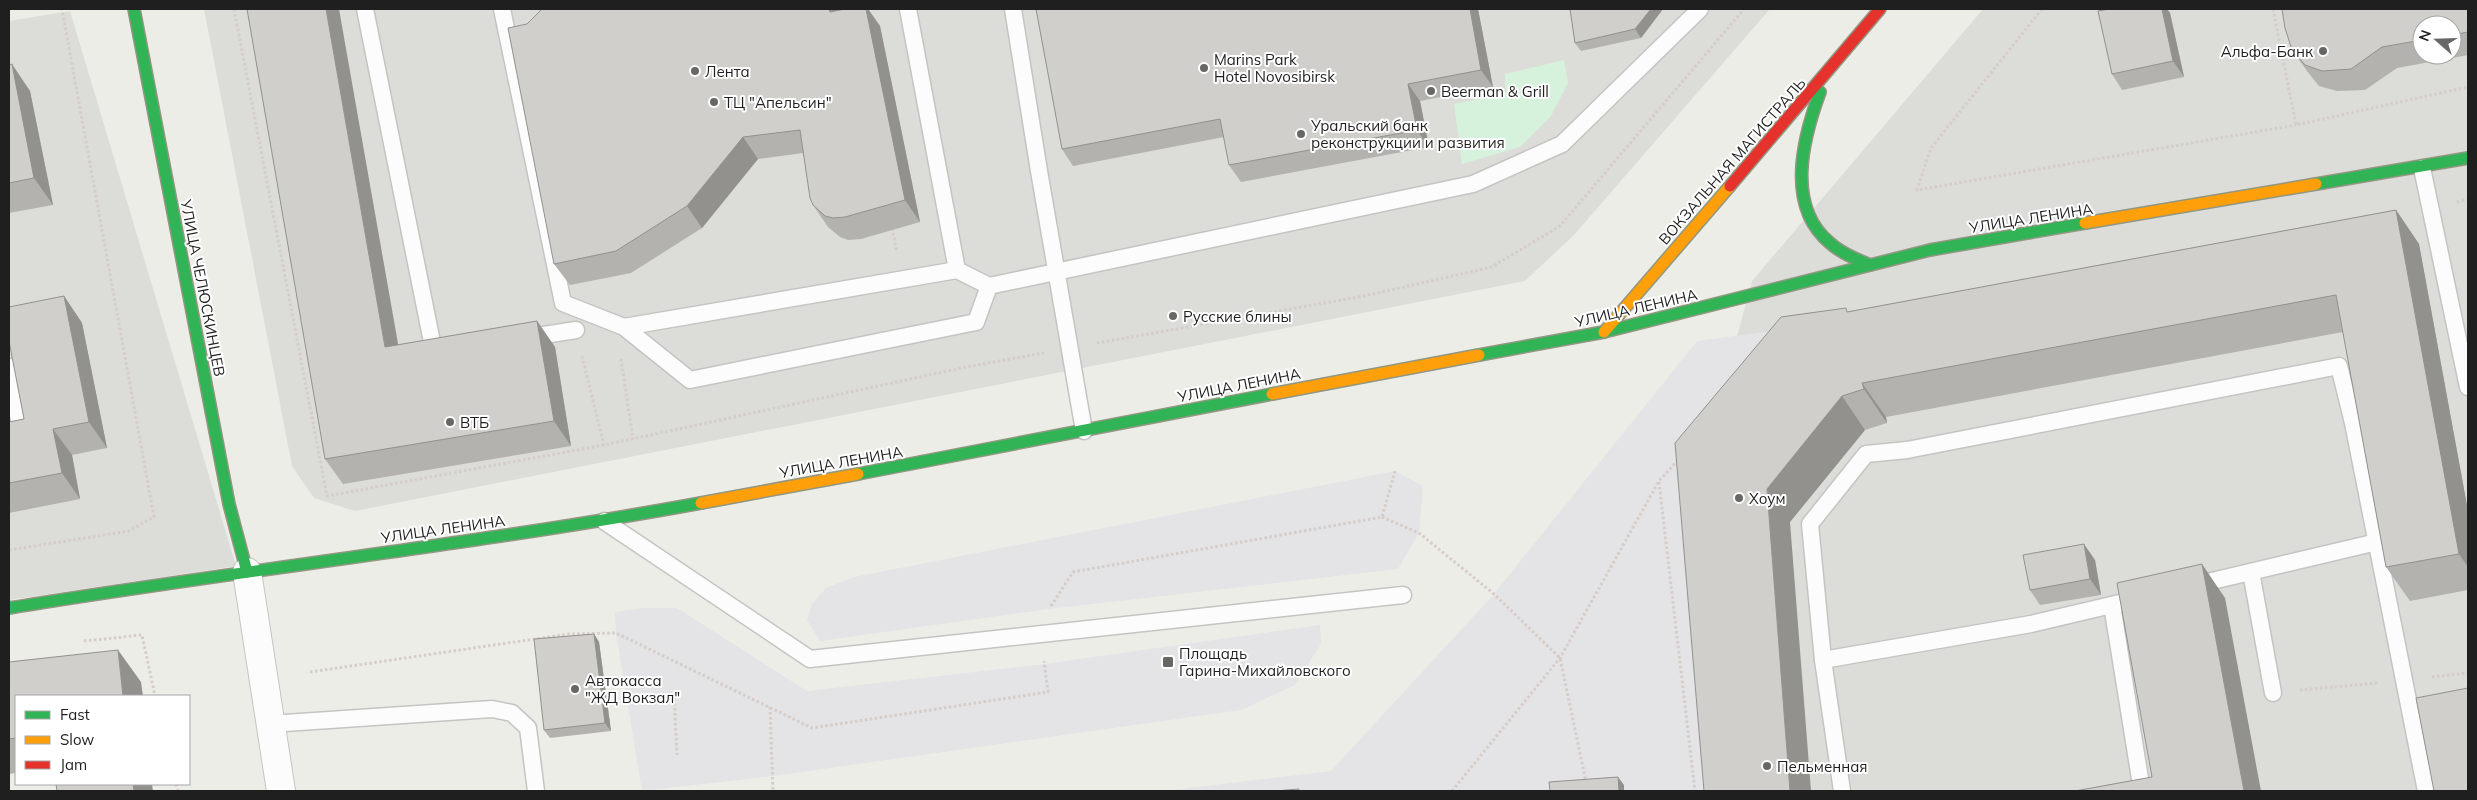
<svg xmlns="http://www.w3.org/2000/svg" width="2477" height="800" viewBox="0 0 2477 800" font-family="Mulish,sans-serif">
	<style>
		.residential { fill: #dcdcd9; fill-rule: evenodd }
		.park { fill: #d7f2dc }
		.plaza { fill: #e4e3e6 }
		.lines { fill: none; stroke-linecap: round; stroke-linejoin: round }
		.lane-casing { stroke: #c4c4c2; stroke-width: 19 }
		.street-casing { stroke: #c4c4c2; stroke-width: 30 }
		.fast-casing { stroke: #919781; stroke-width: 14 }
		.slow-casing { stroke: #919781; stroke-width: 14 }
		.jam-casing { stroke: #919781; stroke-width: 14 }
		.path { stroke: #d6ccc8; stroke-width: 3; stroke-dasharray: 2.5 2.5; stroke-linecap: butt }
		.lane { stroke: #fcfcfc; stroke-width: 16 }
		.street { stroke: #fcfcfc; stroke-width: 28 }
		.fast { stroke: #30b455; stroke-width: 11 }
		.slow { stroke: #ff9f0a; stroke-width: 11 }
		.jam { stroke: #e5322d; stroke-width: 11 }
		.wall { fill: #b3b2af; fill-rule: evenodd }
		.shaded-wall { fill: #92918e }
		.building { fill: #d0cfcb; stroke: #92918e }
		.poi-dot { fill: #676765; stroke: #fff; stroke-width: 2 }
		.labels { text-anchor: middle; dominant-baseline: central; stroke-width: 4; stroke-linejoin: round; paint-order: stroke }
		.poi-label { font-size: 15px; fill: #1f1f1f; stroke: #fff; text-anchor: start }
		.street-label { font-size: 15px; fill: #1f1f1f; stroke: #fff }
	</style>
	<rect width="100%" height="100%" fill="#edede8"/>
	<!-- residential -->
	<g class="residential">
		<polygon points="204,9 1770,9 1574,235 1525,281 355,511 314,498 292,466"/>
		<path d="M1983,9H2468V791H1725L1699,476L1752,281ZM2422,25H2452V55H2422Z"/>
		<polygon points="70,11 236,566 9,600 9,21"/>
	</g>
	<!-- park -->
	<polygon class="park" points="1564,60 1568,83 1551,116 1520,147 1462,164 1454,104 1506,93 1505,74"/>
	<!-- plaza -->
	<g class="plaza">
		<polygon points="1772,331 1725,791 1164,791 1331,771 1494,594 1697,341"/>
		<polygon points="1395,471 1423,486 1419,533 1398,569 1049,609 820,641 807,620 812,604 826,588 854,577"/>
		<polygon points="643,608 677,608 807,691 1044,664 1320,625 1321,644 1295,685 1241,710 773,776 642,791 616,633 615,612"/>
	</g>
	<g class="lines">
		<defs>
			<g id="lane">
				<polyline points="365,9 434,352 441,351"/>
				<polyline points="502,9 563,303 624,327 690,380 976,322 989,286 1473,184 1562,144 1700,9"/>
				<polyline points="908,9 957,270"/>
				<polyline points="1013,9 1039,171 1084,431"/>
				<polyline points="2422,168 2468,387"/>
				<polyline points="624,327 957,270 989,286"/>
				<polyline points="525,338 576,330"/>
				<polyline points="9,367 22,436 9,438"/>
				<polyline points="604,521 810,659 1403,595"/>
				<polyline points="2251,572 2273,693"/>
				<polyline points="2191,586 2377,542"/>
				<polyline points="2112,605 2142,791"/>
				<polyline points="1823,660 1810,524 1866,454 1907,450 2339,366 2353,423 2426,791"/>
				<polyline points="270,724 492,709 512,713 528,728 536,791"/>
				<polyline points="1842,791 1823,660 2031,624 2141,598"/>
			</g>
			<polyline id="street" points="247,572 281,791"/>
			<g id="fast">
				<polyline points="134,9 229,504 247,572"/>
				<path d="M1820,92C1803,138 1785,206 1830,243C1841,253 1856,259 1870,265"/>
				<polyline points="2316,184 2468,158"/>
				<polyline points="1479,355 1604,332 1930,250 2085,223"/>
				<polyline points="858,474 1272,394"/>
				<path d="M9,608C239,570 472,545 701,503"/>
			</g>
			<g id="slow">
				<polyline points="2085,223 2316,184"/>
				<polyline points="1604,332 1730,186"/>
				<polyline points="1272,394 1479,355"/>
				<polyline points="701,503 858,474"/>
			</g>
			<polyline id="jam" points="1730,186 1880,9"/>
		</defs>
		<!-- lane casing -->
		<use href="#lane" class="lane-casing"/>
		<!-- street casing -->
		<use href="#street" class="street-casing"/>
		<!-- fast casing -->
		<use href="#fast" class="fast-casing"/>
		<!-- slow casing -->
		<use href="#slow" class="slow-casing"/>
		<!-- jam casing -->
		<use href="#jam" class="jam-casing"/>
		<!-- path -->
		<g class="path">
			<polyline points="234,9 327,496 604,445 966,367 1044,353"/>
			<polyline points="2042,9 1931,148 1917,190 2296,125"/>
			<polyline points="2273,9 2296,125 2468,87"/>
			<polyline points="2457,202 2468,199"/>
			<polyline points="892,228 897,253"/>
			<polyline points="1097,343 1364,296 1492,267 1560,226 1744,9"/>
			<polyline points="582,356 604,445"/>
			<polyline points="621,359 633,439"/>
			<polyline points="1659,482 1695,791"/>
			<polyline points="1382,517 1419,533 1494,594 1560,658 1586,782"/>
			<polyline points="9,550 129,531 154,517 62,9"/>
			<polyline points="1051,606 1073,572 1382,517 1395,471"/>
			<polyline points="84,641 142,635 155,696"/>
			<polyline points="310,672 569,634 616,633 812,728 1048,692 1044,661"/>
			<polyline points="2432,677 2468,673"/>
			<polyline points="2300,690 2378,683"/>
			<polyline points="674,693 677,755"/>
			<polyline points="770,707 773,791"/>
			<polyline points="176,784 178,791"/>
			<polyline points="1452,791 1560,658 1659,481 1679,459"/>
		</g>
		<!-- lane -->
		<use href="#lane" class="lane"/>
		<!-- street -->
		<use href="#street" class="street"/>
		<!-- fast -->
		<use href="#fast" class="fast"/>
		<!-- slow -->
		<use href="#slow" class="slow"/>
		<!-- jam -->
		<use href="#jam" class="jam"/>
	</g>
	<!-- wall -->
	<g class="wall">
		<polygon points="542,9 841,9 841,10 845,9 868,9 880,26 920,222 861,239 848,240 840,237 828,227 813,205 803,153 758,159 702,228 631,273 570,285 554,264 527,24"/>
		<polygon points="1478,9 1493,87 1420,101 1429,147 1241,182 1229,165 1224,137 1073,166 1062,149"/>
		<polygon points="1570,9 1663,9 1641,38 1581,51 1575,43"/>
		<polygon points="2109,9 2167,9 2170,13 2184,77 2122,90 2112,74"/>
		<path d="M2468,9V55L2397,68L2365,90L2337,91L2319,86L2307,71L2292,50ZM2422,25H2452V55H2422Z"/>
		<polygon points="9,65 30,91 53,205 9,213"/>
		<polygon points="2396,210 2419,244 2468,511 2468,590 2410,601 2386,567 2343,332 1886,417 1887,423 1865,430 1790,522 1849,312"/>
		<polygon points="64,296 82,323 107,448 72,455 80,499 9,513 9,422 24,419"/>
		<polygon points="537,321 555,347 571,446 343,484 325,459 398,345"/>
		<polygon points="2095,560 2101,595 2040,605 2030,590"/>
		<polygon points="594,634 599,642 611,731 550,738 544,730"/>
		<polygon points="9,662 141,682 16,696 16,773 9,774"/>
	</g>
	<!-- shaded-wall -->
	<g class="shaded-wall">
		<polygon points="326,9 339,9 403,372 385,347"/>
		<polygon points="829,9 841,9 845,34 830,12"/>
		<polygon points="866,9 868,9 880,26 920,222 905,200"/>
		<polygon points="1470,9 1478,9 1493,87 1481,70"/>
		<polygon points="1651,9 1663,9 1641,38 1635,29"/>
		<polygon points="2162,9 2167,9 2170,13 2184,77 2173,61"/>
		<polygon points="12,64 30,91 53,205 34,178"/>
		<polygon points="1408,84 1420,101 1429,147 1417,130"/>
		<polygon points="743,137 758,159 702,228 687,206"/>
		<polygon points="2396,210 2419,244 2468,511 2468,567 2459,554"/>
		<polygon points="64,296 82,323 107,448 89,422"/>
		<polygon points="537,321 555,347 571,446 554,421"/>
		<polygon points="1862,383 1886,417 1887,423 1864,389"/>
		<polygon points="1842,396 1865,430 1790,522 1811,791 1790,791 1767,489"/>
		<polygon points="53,429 72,455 80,499 62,473"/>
		<polygon points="2084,544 2095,560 2101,595 2090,579"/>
		<polygon points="2202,564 2225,598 2261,791 2244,791"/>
		<polygon points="594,634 599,642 611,731 605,723"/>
		<polygon points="118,650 141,682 143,696 123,696"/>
		<polygon points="1618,777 1624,785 1624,791 1619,791"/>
		<polygon points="133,784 152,784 153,791 134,791"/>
	</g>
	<!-- building -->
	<g class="building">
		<polygon points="247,9 326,9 385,347 537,321 554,421 325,459"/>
		<polygon points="542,9 829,9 830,12 845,9 866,9 905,200 845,217 833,218 825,216 813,205 810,198 800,130 743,137 687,206 616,251 554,264 508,28 527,24"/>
		<polygon points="1036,9 1470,9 1481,70 1408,84 1417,130 1229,165 1220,119 1062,149"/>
		<polygon points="1570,9 1651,9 1635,29 1575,43"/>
		<polygon points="2109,9 2162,9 2173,61 2112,74 2098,11"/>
		<polygon points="2282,9 2468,9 2468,32 2452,35 2452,25 2422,25 2422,40 2382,47 2351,69 2322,71 2305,65 2292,50 2285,28"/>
		<polygon points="12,64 34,178 9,183 9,65"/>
		<polygon points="2396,210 2459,554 2386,567 2336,295 1862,383 1864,389 1842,396 1767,489 1790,791 1704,791 1675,443 1781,317 1846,308 1847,312"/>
		<polygon points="64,296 89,422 53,429 62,473 9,483 9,422 24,419 9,341 9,307"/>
		<polygon points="2084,544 2090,579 2030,590 2023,555"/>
		<polygon points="2202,564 2244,791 2075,791 2152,777 2117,583"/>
		<polygon points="594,634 605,723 544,730 534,639"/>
		<polygon points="118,650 123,696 16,696 16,738 9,739 9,662"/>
		<polygon points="2468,688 2468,791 2434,791 2416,698"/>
		<polygon points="1618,777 1619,791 1550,791 1549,782"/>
		<polygon points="56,784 133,784 134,791 57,791"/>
		<polygon points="1299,789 1299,791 1275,791"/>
	</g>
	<!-- markers -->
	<g class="poi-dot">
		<circle cx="2323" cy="51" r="5"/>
		<circle cx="1204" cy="68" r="5"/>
		<circle cx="695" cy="71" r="5"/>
		<circle cx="1431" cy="91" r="5"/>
		<circle cx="714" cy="102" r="5"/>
		<circle cx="1301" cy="134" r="5"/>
		<circle cx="1173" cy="316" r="5"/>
		<circle cx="450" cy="422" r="5"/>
		<circle cx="1739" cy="498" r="5"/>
		<rect x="1162" y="656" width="12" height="12" rx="2.5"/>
		<circle cx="575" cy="689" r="5"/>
		<circle cx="1767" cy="766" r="5"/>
	</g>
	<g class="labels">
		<!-- poi labels -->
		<g class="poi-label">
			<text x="2313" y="51" text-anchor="end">Альфа-Банк</text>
			<text x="1214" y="59">Marins Park<tspan x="1214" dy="17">Hotel Novosibirsk</tspan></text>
			<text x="705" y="71">Лента</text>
			<text x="1441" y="91">Beerman &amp; Grill</text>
			<text x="724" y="102">ТЦ "Апельсин"</text>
			<text x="1311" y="125">Уральский банк<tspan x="1311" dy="17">реконструкции и развития</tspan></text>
			<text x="1183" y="316">Русские блины</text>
			<text x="460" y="422">ВТБ</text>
			<text x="1749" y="498">Хоум</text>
			<text x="1179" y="653">Площадь<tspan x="1179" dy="17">Гарина-Михайловского</tspan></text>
			<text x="585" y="680">Автокасса<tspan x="585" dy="17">"ЖД Вокзал"</tspan></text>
			<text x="1777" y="766">Пельменная</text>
		</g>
		<!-- street labels -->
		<g class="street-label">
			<text transform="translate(1732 161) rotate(-49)">ВОКЗАЛЬНАЯ МАГИСТРАЛЬ</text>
			<text transform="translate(2031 218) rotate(-9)">УЛИЦА ЛЕНИНА</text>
			<text transform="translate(203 288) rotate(79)">УЛИЦА ЧЕЛЮСКИНЦЕВ</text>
			<text transform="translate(1636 308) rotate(-13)">УЛИЦА ЛЕНИНА</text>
			<text transform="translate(1239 385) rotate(-11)">УЛИЦА ЛЕНИНА</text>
			<text transform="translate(841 462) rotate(-10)">УЛИЦА ЛЕНИНА</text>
			<text transform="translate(443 529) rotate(-8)">УЛИЦА ЛЕНИНА</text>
		</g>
	</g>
	<!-- border -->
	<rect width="2477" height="800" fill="none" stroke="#1f1f1f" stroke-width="20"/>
	<!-- legend -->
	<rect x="15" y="695" width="175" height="90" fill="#ffffff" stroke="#a5a5a5"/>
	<rect x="25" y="711" width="25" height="8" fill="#30b455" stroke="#a5a5a5"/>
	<text x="60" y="720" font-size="15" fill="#1f1f1f">Fast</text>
	<rect x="25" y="736" width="25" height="8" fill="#ff9f0a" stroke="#a5a5a5"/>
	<text x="60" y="745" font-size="15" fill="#1f1f1f">Slow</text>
	<rect x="25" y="761" width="25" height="8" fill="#e5322d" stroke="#a5a5a5"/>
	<text x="60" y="770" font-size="15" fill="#1f1f1f">Jam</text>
	<!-- north arrow -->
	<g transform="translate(2437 40) rotate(290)"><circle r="24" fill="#ffffff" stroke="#a5a5a5"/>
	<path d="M0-4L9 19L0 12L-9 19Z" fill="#676765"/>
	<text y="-8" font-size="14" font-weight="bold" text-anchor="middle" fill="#1f1f1f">N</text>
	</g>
</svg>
